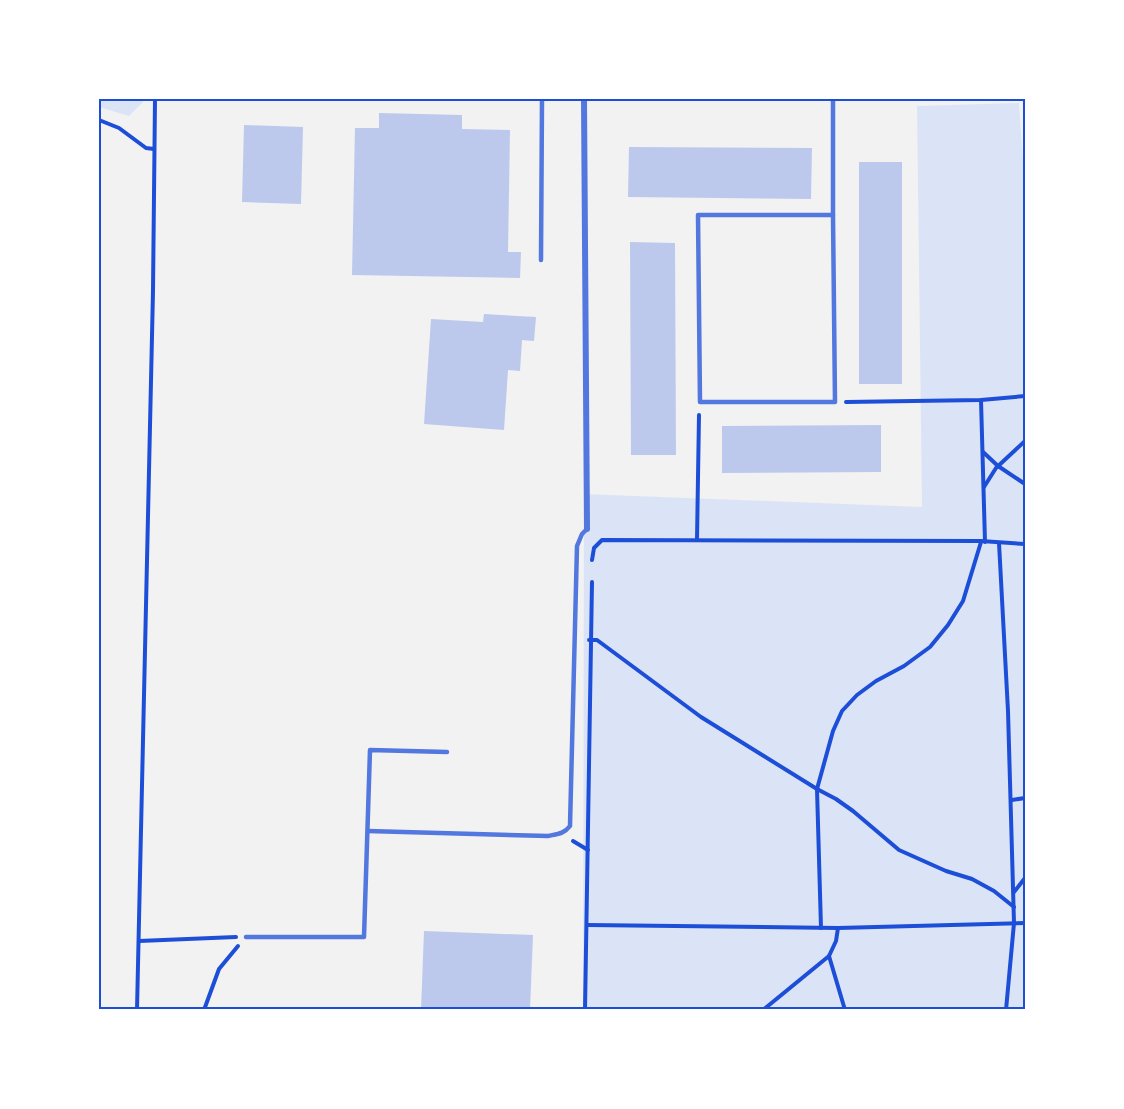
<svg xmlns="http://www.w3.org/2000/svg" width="1124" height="1109" viewBox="0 0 1124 1109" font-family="'Public Sans',sans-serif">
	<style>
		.green { fill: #dbe4f7 }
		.building { fill: #bdc9ec }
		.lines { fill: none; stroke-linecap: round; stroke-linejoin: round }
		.path { stroke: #1d4ed8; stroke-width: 4 }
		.service { stroke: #5277de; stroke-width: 4.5 }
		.minor { stroke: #5277de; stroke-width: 6 }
		.neatline { fill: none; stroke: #1d4ed8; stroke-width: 2 }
	</style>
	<rect width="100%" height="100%" fill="#f2f2f2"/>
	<!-- green -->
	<g class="green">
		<polygon points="99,99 143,99 143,102 129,116 99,107"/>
		<polygon points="1019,103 1025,191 1025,1010 583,1010 584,494 922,507 917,106"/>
	</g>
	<!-- building -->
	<g class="building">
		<polygon points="379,113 462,115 462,129 510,130 508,252 521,252 520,278 352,275 355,128 379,128"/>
		<polygon points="244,125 303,127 301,204 242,202"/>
		<polygon points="629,147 812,148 811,199 628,197"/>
		<rect x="859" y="162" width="43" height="222"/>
		<polygon points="630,242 675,243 676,455 631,455"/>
		<polygon points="484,314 536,317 534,341 522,340 520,371 508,370 504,430 424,424 431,319 483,322"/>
		<polygon points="881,425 881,472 722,473 722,426"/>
		<polygon points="424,931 533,935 530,1010 421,1010"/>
	</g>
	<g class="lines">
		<!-- path -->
		<g class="path">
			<polyline points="99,120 119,128 146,148 154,149"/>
			<polyline points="981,400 985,542"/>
			<polyline points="846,402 981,400 1025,396"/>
			<polyline points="983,452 998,466 1025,484"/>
			<polyline points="984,487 996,468 1025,441"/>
			<polyline points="697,540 699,415"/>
			<polyline points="999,543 1008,711 1014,923 1006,1010"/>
			<polyline points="592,560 594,548 602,540 981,541 1025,544"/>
			<polyline points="589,640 597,640 701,717 817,789 836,799 853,811 899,850 946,871 972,879 994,891 1014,907"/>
			<polyline points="1012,800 1025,798"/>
			<polyline points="573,841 588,850"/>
			<polyline points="1014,892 1025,878"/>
			<polyline points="587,925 838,928 1025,923"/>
			<polyline points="821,928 817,789 833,731 842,711 857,695 876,681 904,666 930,647 948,625 963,601 981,542"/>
			<polyline points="139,941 236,937"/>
			<polyline points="829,956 845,1010"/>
			<polyline points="137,1010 153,291 155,99"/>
			<polyline points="204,1010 219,969 238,946"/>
			<polyline points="585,1010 592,582"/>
			<polyline points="763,1010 829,956 836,941 838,928"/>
		</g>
		<!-- service -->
		<g class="service">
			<polygon points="698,215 833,215 835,402 700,402"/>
			<polyline points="833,215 833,99"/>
			<polyline points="541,260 542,99"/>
			<path d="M368,831L548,836C557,834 564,834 570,826L577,546L582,534L587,529"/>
			<polyline points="246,937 364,937 370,750 447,752"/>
		</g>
		<!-- minor -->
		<polyline class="minor" points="584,99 587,529"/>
	</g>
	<!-- border -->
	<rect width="1124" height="1109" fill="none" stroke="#ffffff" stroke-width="201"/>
	<rect x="100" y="100" width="924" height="908" class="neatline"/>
</svg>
